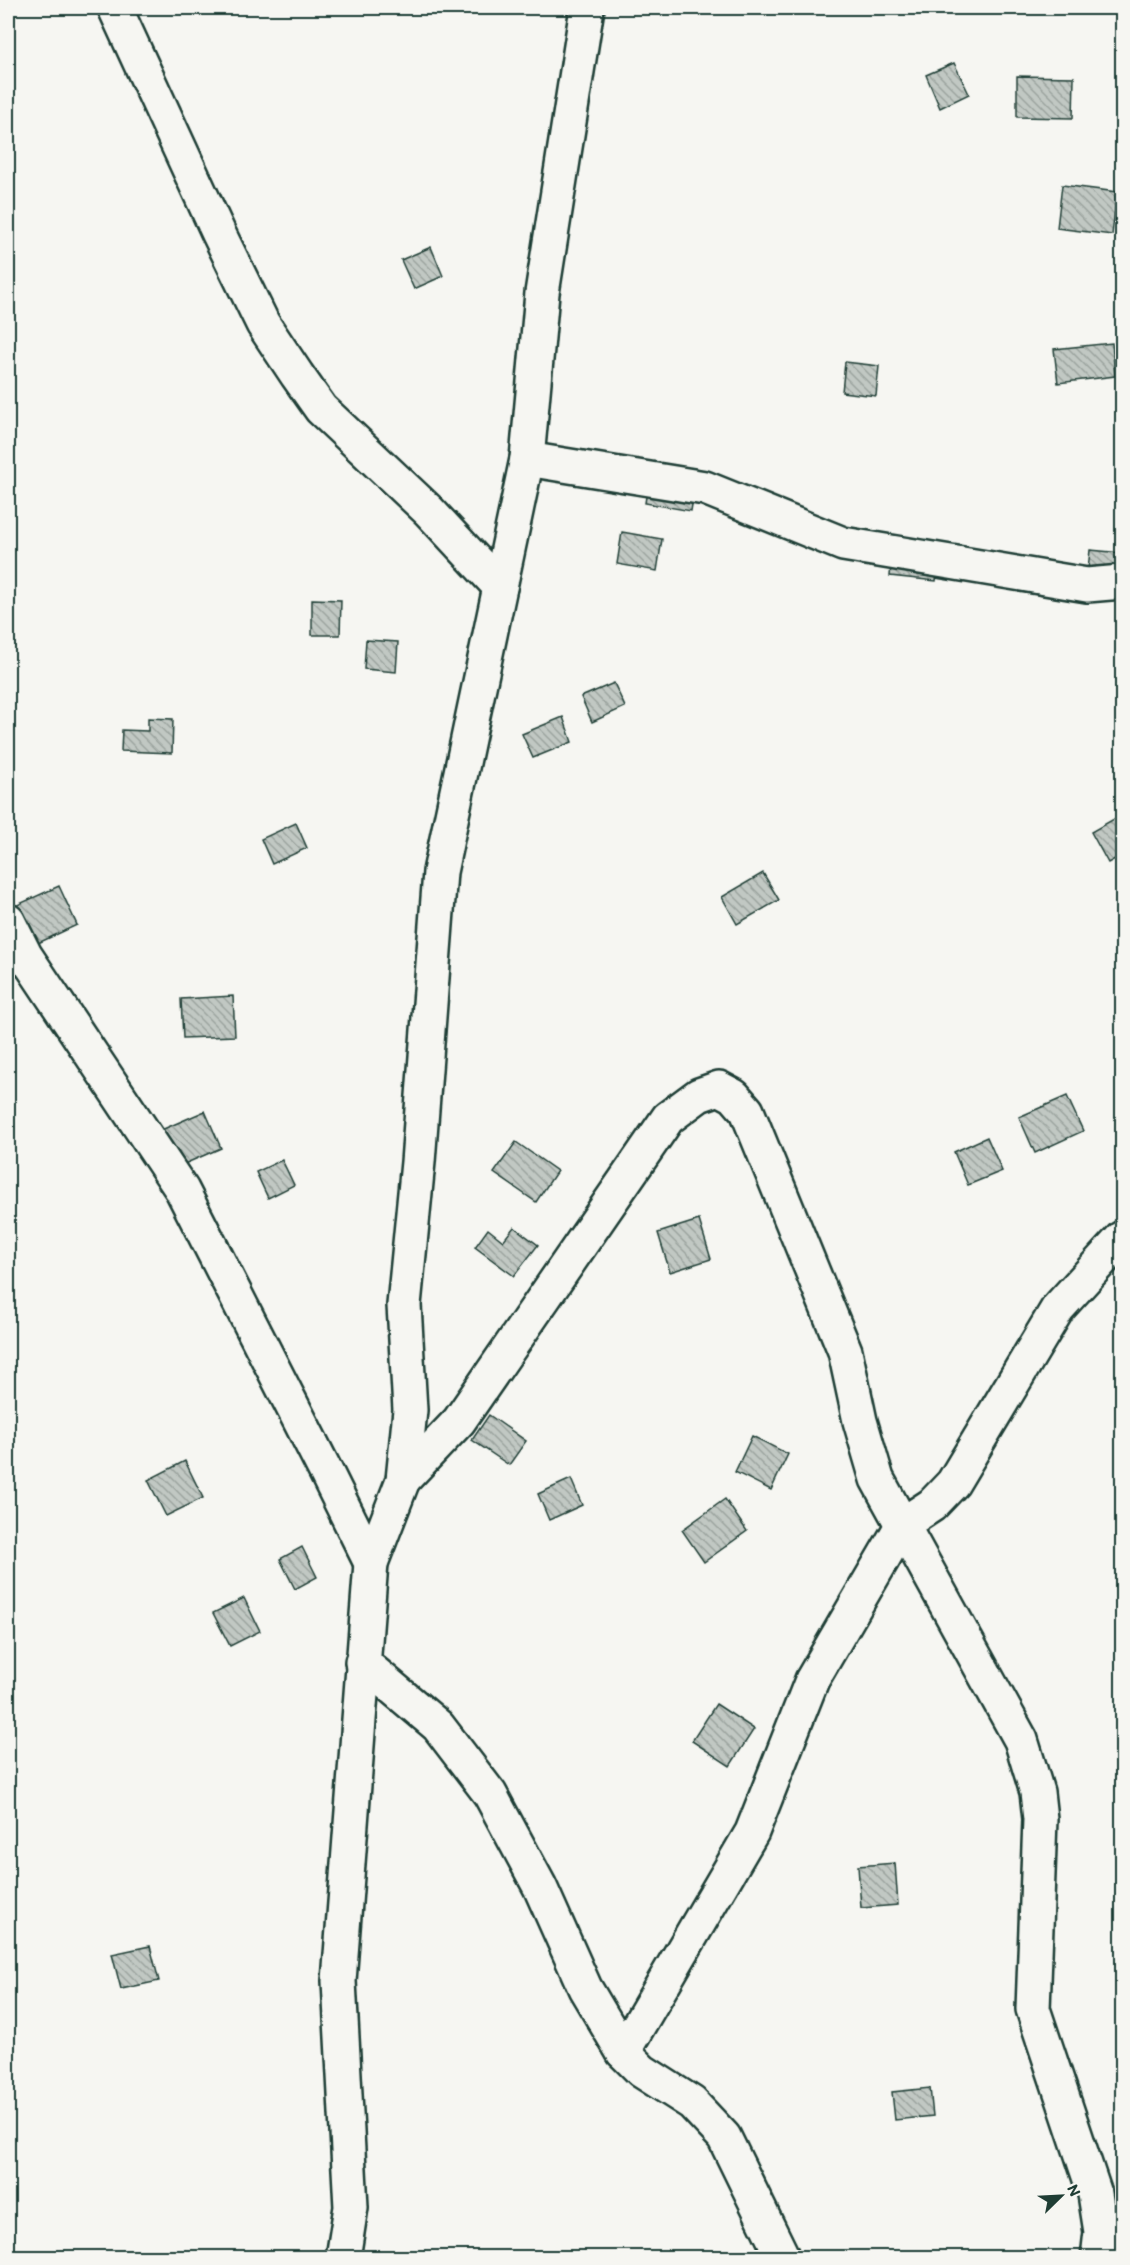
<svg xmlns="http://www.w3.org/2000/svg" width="1130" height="2265" viewBox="0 0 1130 2265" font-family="Itim,sans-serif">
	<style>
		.building { fill: url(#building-back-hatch); stroke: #1f3d34; stroke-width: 1.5 }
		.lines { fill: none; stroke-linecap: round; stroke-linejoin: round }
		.minor-casing { stroke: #1f3d34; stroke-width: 38 }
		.minor { stroke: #f6f6f2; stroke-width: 33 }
	</style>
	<defs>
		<pattern id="building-back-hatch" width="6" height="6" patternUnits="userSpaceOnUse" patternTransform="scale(1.5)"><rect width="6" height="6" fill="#c1c8c3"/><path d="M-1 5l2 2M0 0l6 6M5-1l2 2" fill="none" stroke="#9ca49f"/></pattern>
	</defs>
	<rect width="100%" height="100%" fill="#f6f6f2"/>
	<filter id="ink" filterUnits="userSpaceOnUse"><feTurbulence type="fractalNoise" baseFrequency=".0167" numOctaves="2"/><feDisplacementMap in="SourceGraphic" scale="12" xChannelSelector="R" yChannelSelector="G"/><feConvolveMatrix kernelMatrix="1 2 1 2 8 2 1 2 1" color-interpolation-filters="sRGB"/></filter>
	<g filter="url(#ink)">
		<!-- building -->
		<g class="building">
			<polygon points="954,63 969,94 940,108 926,75"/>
			<polygon points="1017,76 1074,77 1073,118 1017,117"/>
			<polygon points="1062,185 1117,192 1112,235 1057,228"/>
			<polygon points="431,247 443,276 414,289 401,260"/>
			<polygon points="1112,343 1115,376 1058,383 1054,349"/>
			<polygon points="845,362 879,366 876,396 842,392"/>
			<polygon points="651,465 697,472 691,511 645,503"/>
			<polygon points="622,532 662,539 657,571 617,564"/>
			<polygon points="893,545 940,550 936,581 890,576"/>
			<polygon points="1090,550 1122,553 1122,593 1086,590"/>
			<polygon points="312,599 341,600 340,635 312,635"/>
			<polygon points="366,640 398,642 396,672 364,669"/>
			<polygon points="614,683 625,707 592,722 581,697"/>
			<polygon points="563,717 572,742 533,758 522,734"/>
			<polygon points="148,718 173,719 172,753 121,751 122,730 148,731"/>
			<polygon points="1121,815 1122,855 1108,863 1091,832"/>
			<polygon points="296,823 307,848 272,864 261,839"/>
			<polygon points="763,873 779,900 737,924 722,897"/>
			<polygon points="59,886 77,925 34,945 15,906"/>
			<polygon points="233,996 235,1036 183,1038 181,999"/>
			<polygon points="1067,1096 1083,1131 1035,1153 1019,1117"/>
			<polygon points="205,1111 221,1148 175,1168 159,1131"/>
			<polygon points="987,1137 1002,1171 968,1185 954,1152"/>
			<polygon points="516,1142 557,1171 536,1202 494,1173"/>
			<polygon points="282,1160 294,1185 268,1198 256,1172"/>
			<polygon points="699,1220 711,1259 670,1272 658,1233"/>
			<polygon points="514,1227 538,1245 514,1276 475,1247 488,1229 503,1241"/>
			<polygon points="1122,1285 1122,1305 1115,1289"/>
			<polygon points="489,1415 526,1441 509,1465 472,1440"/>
			<polygon points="752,1436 788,1454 771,1490 735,1472"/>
			<polygon points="185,1461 203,1498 166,1516 148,1480"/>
			<polygon points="571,1479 582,1505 549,1520 538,1494"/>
			<polygon points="725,1499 747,1531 704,1562 682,1530"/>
			<polygon points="302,1547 317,1577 295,1589 280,1559"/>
			<polygon points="244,1598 260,1631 230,1646 213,1613"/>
			<polygon points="716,1704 754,1729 730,1766 692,1741"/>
			<polygon points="895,1863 898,1905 861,1908 858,1866"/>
			<polygon points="150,1946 159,1981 121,1989 112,1954"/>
			<polygon points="930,2088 933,2116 895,2120 892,2092"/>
		</g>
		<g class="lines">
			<defs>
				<g id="minor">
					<polyline points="115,8 219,234 263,324 297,375 321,409 429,511 500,587"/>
					<polyline points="527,459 705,488 843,544 1087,585 1122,582"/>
					<polyline points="8,921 25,955 182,1190 325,1470 371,1563"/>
					<polyline points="403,1480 459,1421 668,1118 699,1095 719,1088 734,1096 747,1111 845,1351 860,1421 877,1479 1021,1740 1037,1792 1040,1819 1033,2009 1095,2194 1101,2232 1098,2258"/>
					<polyline points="362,1662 438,1726 490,1794 540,1887 585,1988 623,2052 642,2071 692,2103 724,2137 783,2258"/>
					<polyline points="623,2052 752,1832 812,1680 903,1524 932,1505 953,1483 1058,1308 1122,1238"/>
					<polyline points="343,2258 351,2207 339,1981 371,1563 403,1480 410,1410 404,1305 418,1162 440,872 527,459 542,293 587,8"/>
				</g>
			</defs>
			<!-- minor casing -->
			<use href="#minor" class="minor-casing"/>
			<!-- minor -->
			<use href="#minor" class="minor"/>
		</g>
	</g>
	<!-- margin -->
	<rect width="1130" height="2265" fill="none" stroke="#f6f6f2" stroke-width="30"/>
	<rect x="15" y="15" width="1100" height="2235" fill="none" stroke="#1f3d34" stroke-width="2" filter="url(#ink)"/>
	<!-- north arrow -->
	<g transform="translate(1061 2196) rotate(66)" stroke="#f6f6f2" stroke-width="4.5" paint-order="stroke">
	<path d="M0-4.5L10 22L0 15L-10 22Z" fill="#1f3d34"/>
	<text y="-9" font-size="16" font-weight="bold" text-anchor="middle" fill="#1f3d34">N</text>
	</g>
</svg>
